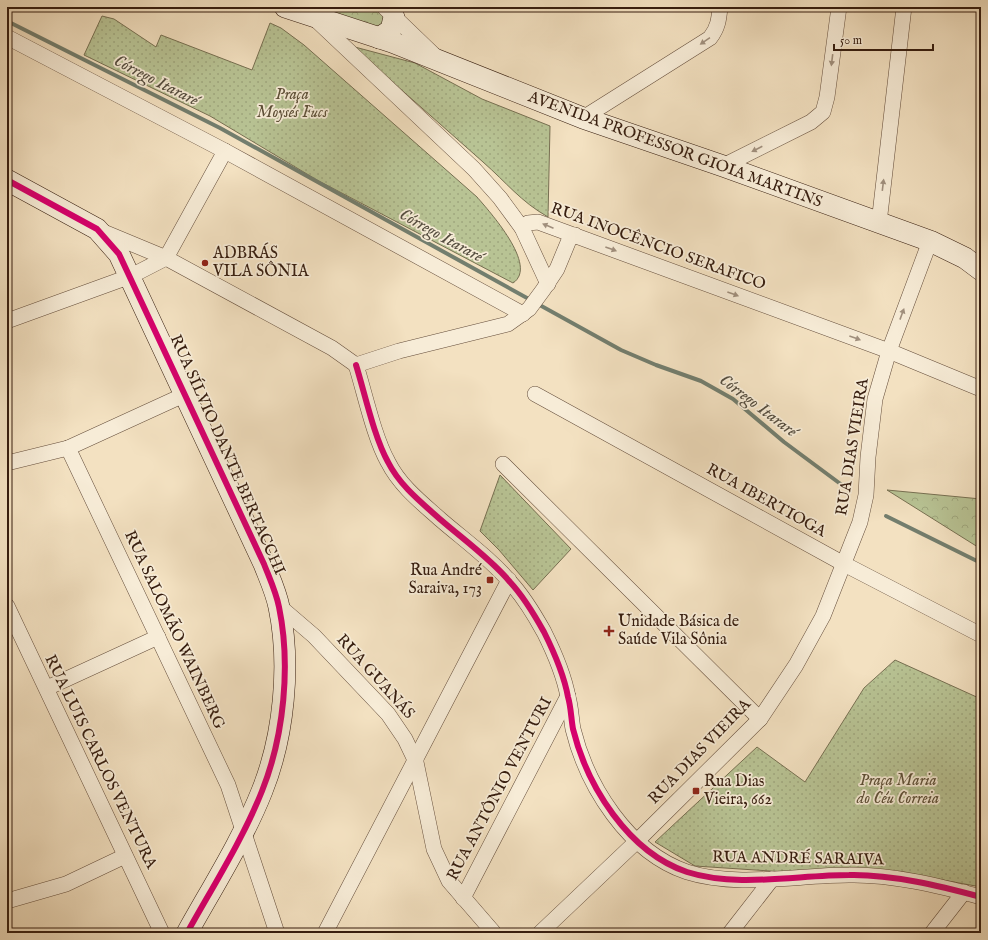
<svg xmlns="http://www.w3.org/2000/svg" width="988" height="940" viewBox="0 0 988 940" font-family="'IM FELL English',serif">
	<style>
		.forest { fill: url(#forest-crowns); stroke: #777052 }
		.park { fill: url(#park-dots); stroke: #777052 }
		.lines { fill: none; stroke-linecap: round; stroke-linejoin: round }
		.stream { stroke: #737e6e; stroke-width: 4 }
		.street-casing { stroke: #654e3c; stroke-width: 16 }
		.secondary-casing { stroke: #361d0f; stroke-width: 22 }
		.street { stroke: #f7ecd7; stroke-width: 15 }
		.secondary { stroke: #f7ecd7; stroke-width: 21 }
		.cycleway-casing { stroke: #f7ecd7; stroke-width: 8 }
		.cycleway { stroke: #d6006c; stroke-width: 6 }
		.oneway { fill: #a08f7d }
		.poi-dot { fill: #8f2418; stroke: #f7ecd7; stroke-width: 1.5 }
		.labels { text-anchor: middle; dominant-baseline: central; stroke-width: 3.5; stroke-linejoin: round; paint-order: stroke }
		.park-label { font-size: 16px; font-style: italic; fill: #5d4f37; stroke: #f7ecd7 }
		.street-label { font-size: 16px; fill: #361d0f; stroke: #f7ecd7 }
		.poi-label { font-size: 16px; fill: #361d0f; stroke: #f7ecd7; text-anchor: start }
		.water-label { font-size: 17px; font-style: italic; fill: #554d3f; stroke: #f7ecd7 }
	</style>
	<defs>
		<pattern id="forest-crowns" width="20" height="18" patternUnits="userSpaceOnUse"><rect width="20" height="18" fill="#b8c394"/><path d="M2 6a3 3 0 1 1 6 0M12 15a3 3 0 1 1 6 0" fill="none" stroke="#9fa77e"/></pattern>
		<pattern id="park-dots" width="8" height="8" patternUnits="userSpaceOnUse"><rect width="8" height="8" fill="#b8c394"/><path d="M2 2h.1M6 6h.1" fill="none" stroke="#9fa77e" stroke-width="1.8" stroke-linecap="round"/></pattern>
	</defs>
	<rect width="100%" height="100%" fill="#f3e1c1"/>
	<filter id="stains"><feTurbulence type="fractalNoise" baseFrequency=".005" numOctaves="4"/><feColorMatrix values="0 0 0 0 .2 0 0 0 0 .09 0 0 0 0 .02 0 0 0 .5 -.17"/></filter>
	<radialGradient id="worn" r=".72"><stop offset=".6" stop-color="#630" stop-opacity="0"/><stop offset="1" stop-color="#630" stop-opacity=".3"/></radialGradient>
	<!-- forest -->
	<g class="forest">
		<polygon points="309,7 373,7 383,15 386,26 375,32"/>
		<polygon points="887,490 981,499 981,549"/>
	</g>
	<!-- park -->
	<g class="park">
		<path d="M102,16L114,19L156,47L161,35L252,70L270,23L281,28L304,45L477,197C489,211 539,266 513,283L317,180L210,116L84,55Z"/>
		<path d="M351,46L415,63L482,99L550,126L548,217C520,201 507,183 483,162C439,123 395,84 351,46Z"/>
		<polygon points="500,475 571,549 533,590 499,550 480,531"/>
		<polygon points="895,660 981,699 981,887 921,876 785,872 695,866 655,842 757,747 805,782 864,688"/>
	</g>
	<g class="lines">
		<!-- stream -->
		<g class="stream">
			<polyline points="7,21 220,128 621,350 656,365 701,381 733,399 784,442 850,491"/>
			<polyline points="886,516 981,563"/>
		</g>
		<defs>
			<g id="street">
				<polyline points="384,7 434,55"/>
				<polyline points="315,19 474,169 500,198 522,228 548,284"/>
				<polyline points="7,37 225,151 523,314"/>
				<path d="M583,118L710,38C718,28 719,19 720,7"/>
				<polyline points="723,166 811,122 823,112 827,97 839,7"/>
				<polyline points="879,223 904,7"/>
				<polyline points="522,228 528,223 538,222 889,351 981,389"/>
				<polyline points="101,231 166,258 332,348 356,365"/>
				<polyline points="166,258 225,151"/>
				<polyline points="7,321 131,276 166,258"/>
				<path d="M356,365C365,394 374,437 388,462C400,486 422,503 441,520C463,539 492,560 510,582C524,597 534,614 544,632C554,652 564,675 568,697C571,707 571,718 573,729C587,786 628,852 687,872C737,888 797,875 849,875C891,874 940,886 981,897"/>
				<polyline points="356,365 399,351 508,324 529,309 543,290 557,269 569,240 575,235"/>
				<polyline points="535,394 844,564 981,635"/>
				<polyline points="68,448 228,785 277,933"/>
				<polyline points="7,463 68,448 186,394"/>
				<polyline points="503,464 760,719"/>
				<polyline points="7,606 162,933"/>
				<polyline points="279,606 314,636 388,714 405,739 416,762 434,849 449,881 494,933"/>
				<polyline points="47,688 158,637"/>
				<polyline points="463,898 568,696"/>
				<polyline points="7,901 66,884 125,856"/>
				<polyline points="325,933 509,580"/>
				<polyline points="540,933 636,842 760,719 796,665 823,616 860,522 866,495 868,457 875,399 889,351 930,241"/>
				<polyline points="730,933 772,879"/>
				<polyline points="932,933 964,892"/>
			</g>
			<g id="secondary">
				<polyline points="285,7 392,42 583,118 723,166 930,241 965,258 981,270"/>
				<polyline points="379,38 391,30 394,17"/>
				<path d="M7,180L97,229L119,254L264,564C269,577 276,592 279,607C291,665 284,736 262,791C243,839 212,888 187,933"/>
			</g>
		</defs>
		<!-- street casing -->
		<use href="#street" class="street-casing"/>
		<!-- secondary casing -->
		<use href="#secondary" class="secondary-casing"/>
		<!-- street -->
		<use href="#street" class="street"/>
		<!-- secondary -->
		<use href="#secondary" class="secondary"/>
		<defs>
			<g id="cycleway">
				<path d="M7,180L97,229L119,254L264,564C269,577 276,592 279,607C291,665 284,736 262,791C243,839 212,888 187,933"/>
				<path d="M356,365C365,394 374,437 388,462C400,486 422,503 441,520C463,539 492,560 510,582C524,597 534,614 544,632C554,652 564,675 568,697C571,707 571,718 573,729C587,786 628,852 687,872C737,888 797,875 849,875C891,874 940,886 981,897"/>
			</g>
		</defs>
		<!-- cycleway casing -->
		<use href="#cycleway" class="cycleway-casing"/>
		<!-- cycleway -->
		<use href="#cycleway" class="cycleway"/>
	</g>
	<!-- one-way arrows -->
	<defs><path id="oneway-solid" d="M-6-.8H1V-3.2L6.5 0L1 3.2V.8H-6Z"/></defs>
	<g class="oneway">
		<use href="#oneway-solid" transform="translate(705 41) rotate(146)"/>
		<use href="#oneway-solid" transform="translate(832 60) rotate(97)"/>
		<use href="#oneway-solid" transform="translate(757 149) rotate(153)"/>
		<use href="#oneway-solid" transform="translate(883 185) rotate(-83)"/>
		<use href="#oneway-solid" transform="translate(548 226) rotate(-157)"/>
		<use href="#oneway-solid" transform="translate(611 249) rotate(20)"/>
		<use href="#oneway-solid" transform="translate(733 294) rotate(20)"/>
		<use href="#oneway-solid" transform="translate(902 314) rotate(-70)"/>
		<use href="#oneway-solid" transform="translate(855 338) rotate(20)"/>
	</g>
	<!-- markers -->
	<g class="poi-dot">
		<circle cx="205" cy="263" r="4"/>
		<rect x="486" y="576" width="8" height="8" rx="2"/>
		<path d="M607 625h4v4h4v4h-4v4h-4v-4h-4v-4h4z"/>
		<rect x="692" y="787" width="8" height="8" rx="2"/>
	</g>
	<g class="labels">
		<!-- park labels -->
		<g class="park-label">
			<text x="292" y="95">Praça<tspan x="292" dy="18">Moysés Fucs</tspan></text>
			<text x="898" y="781">Praça Maria<tspan x="898" dy="18">do Céu Correia</tspan></text>
		</g>
		<!-- street labels -->
		<g class="street-label">
			<text transform="translate(675 150) rotate(20)">AVENIDA PROFESSOR GIOIA MARTINS</text>
			<text transform="translate(658 247) rotate(20)">RUA INOCÊNCIO SERAFICO</text>
			<text transform="translate(853 447) rotate(-81)">RUA DIAS VIEIRA</text>
			<text transform="translate(227 455) rotate(66)">RUA SÍLVIO DANTE BERTACCHI</text>
			<text transform="translate(766 501) rotate(29)">RUA IBERTIOGA</text>
			<text transform="translate(174 630) rotate(65)">RUA SALOMÃO WAINBERG</text>
			<text transform="translate(375 677) rotate(48)">RUA GUANÁS</text>
			<text transform="translate(700 752) rotate(-46)">RUA DIAS VIEIRA</text>
			<text transform="translate(100 762) rotate(64)">RUA LUIS CARLOS VENTURA</text>
			<text transform="translate(500 789) rotate(-62)">RUA ANTÔNIO VENTURI</text>
			<text transform="translate(798 859) rotate(1)">RUA ANDRÉ SARAIVA</text>
		</g>
		<!-- poi labels -->
		<g class="poi-label">
			<text x="213" y="254">ADBRÁS<tspan x="213" dy="18">VILA SÔNIA</tspan></text>
			<text x="482" y="571" text-anchor="end">Rua André<tspan x="482" dy="18">Saraiva, 173</tspan></text>
			<text x="618" y="622">Unidade Básica de<tspan x="618" dy="18">Saúde Vila Sônia</tspan></text>
			<text x="704" y="782">Rua Dias<tspan x="704" dy="18">Vieira, 662</tspan></text>
		</g>
		<!-- water labels -->
		<g class="water-label">
			<text transform="translate(156 81) rotate(27)">Córrego Itararé</text>
			<text transform="translate(441 236) rotate(29)">Córrego Itararé</text>
			<text transform="translate(758 406) rotate(37)">Córrego Itararé</text>
		</g>
	</g>
	<!-- margin -->
	<rect width="988" height="940" fill="none" stroke="#f3e1c1" stroke-width="24"/>
	<rect x="8" y="8" width="972" height="924" fill="none" stroke="#361d0f" stroke-width="2"/>
	<rect x="12" y="12" width="964" height="916" fill="none" stroke="#361d0f"/>
	<!-- scale -->
	<path d="M834 44v6h99v-6" fill="none" stroke="#361d0f" stroke-width="2"/>
	<text x="840" y="44" font-size="12" fill="#361d0f" stroke="#f7ecd7" stroke-width="3" paint-order="stroke">50 m</text>
	<rect width="100%" height="100%" filter="url(#stains)"/>
	<rect width="100%" height="100%" fill="url(#worn)"/>
</svg>
